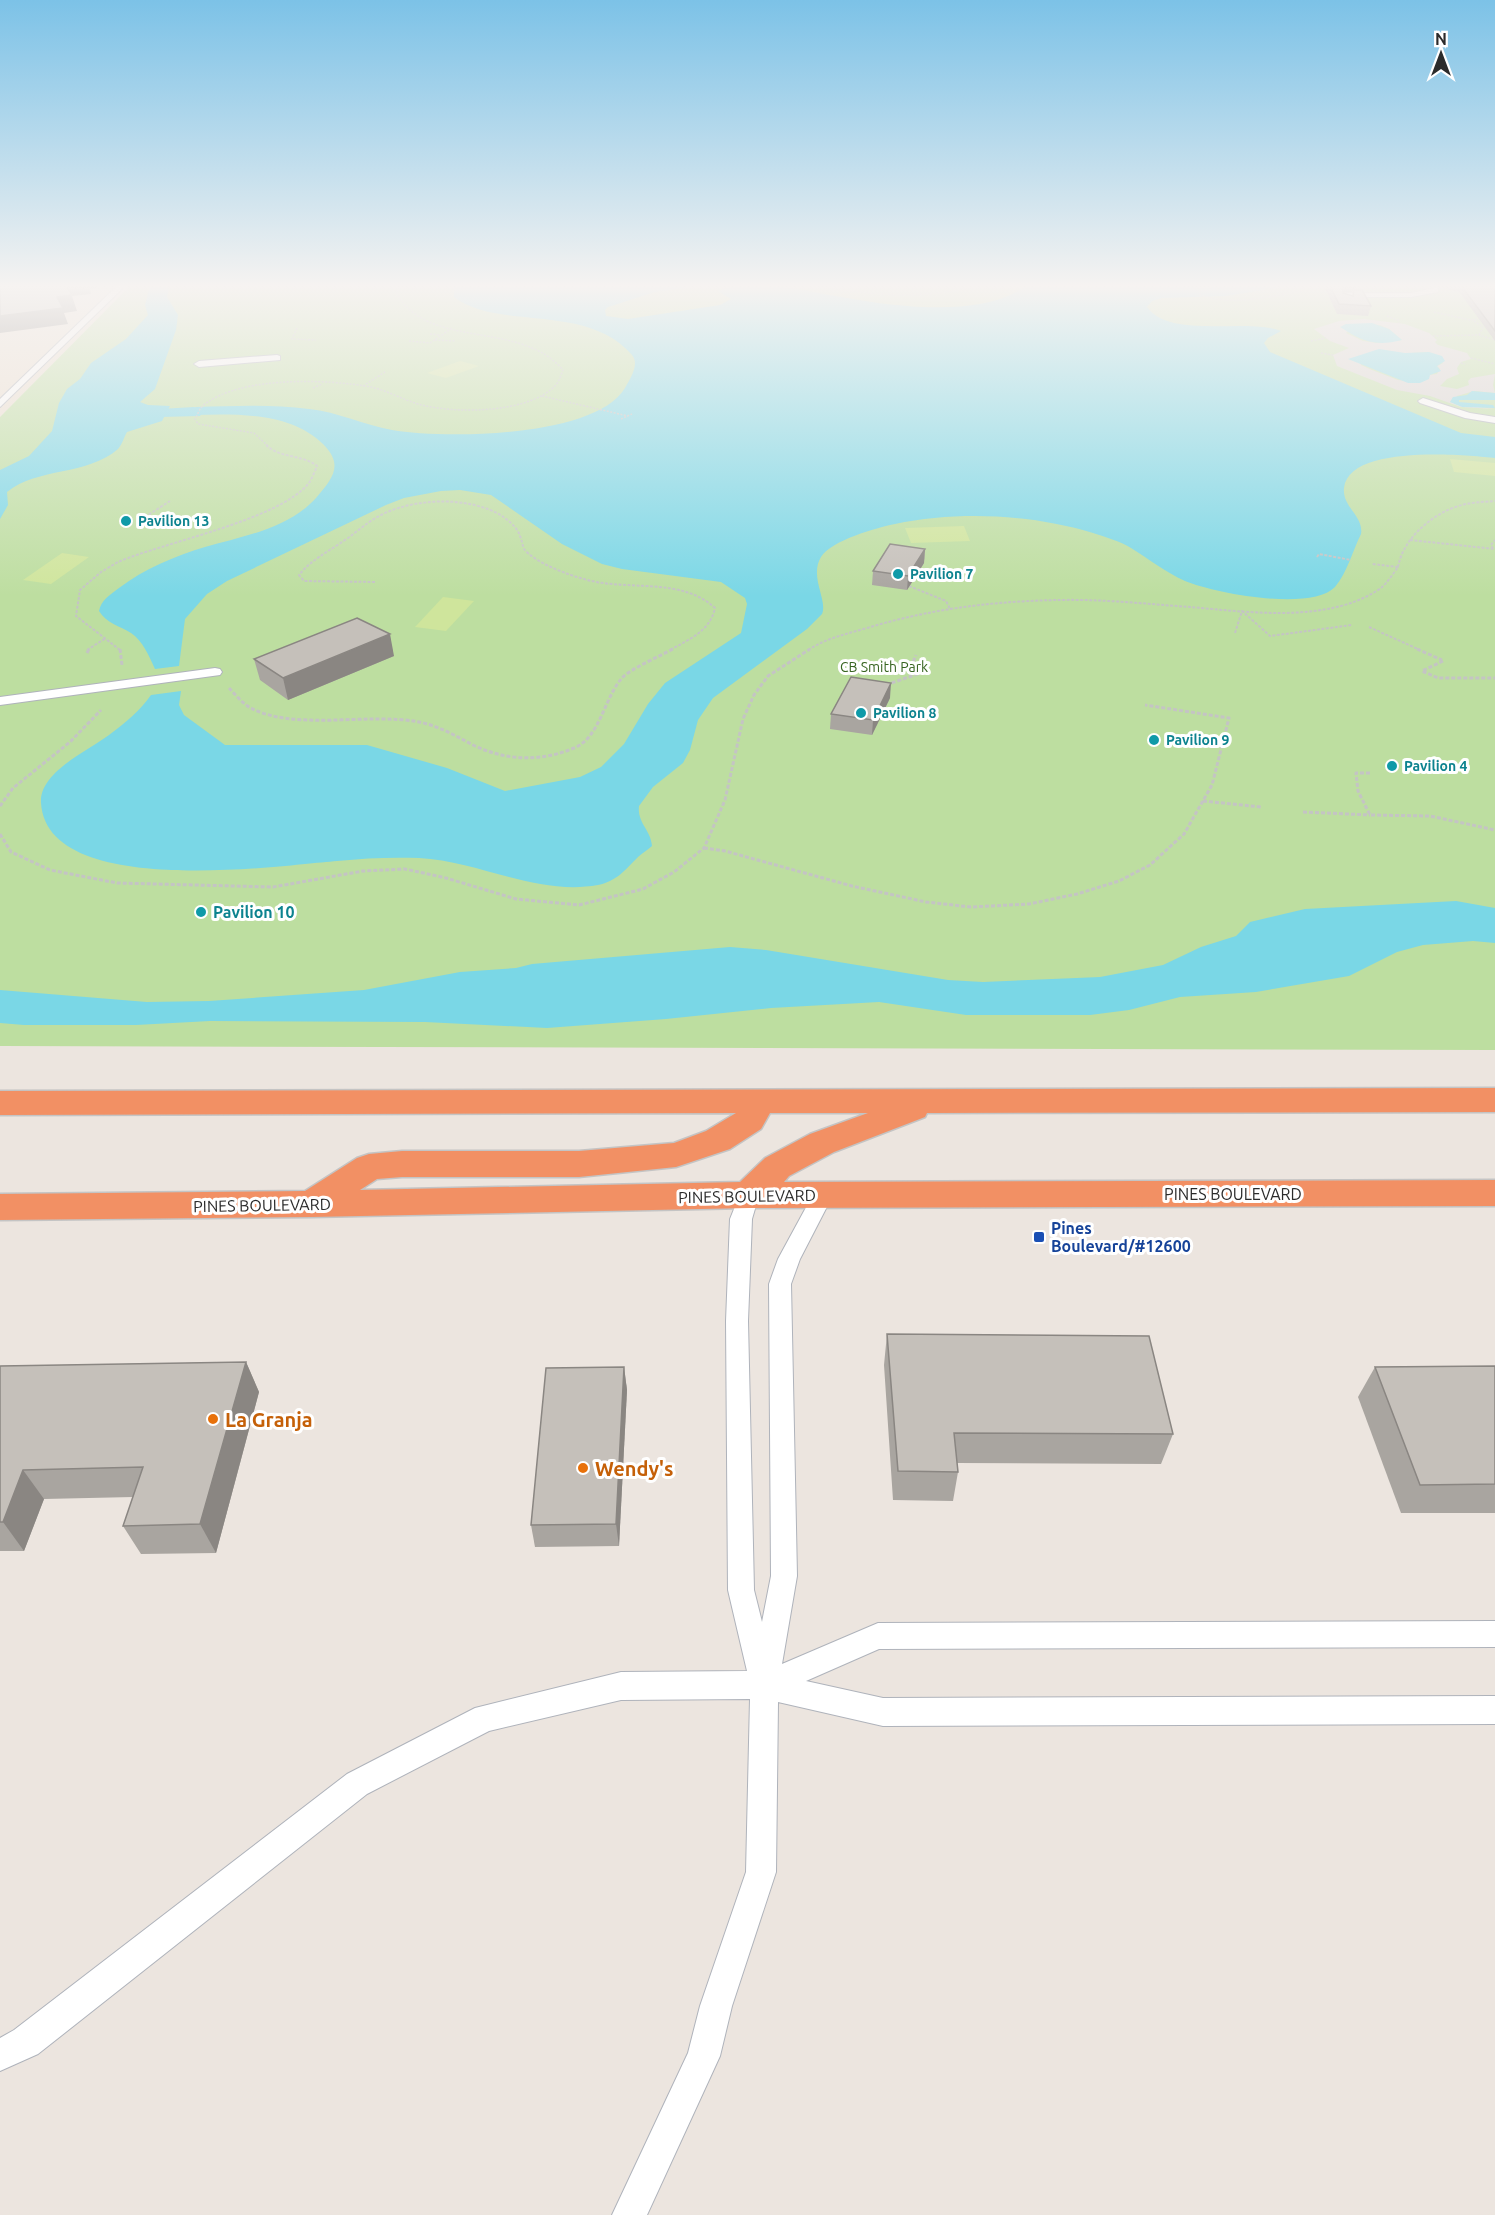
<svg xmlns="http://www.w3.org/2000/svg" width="1495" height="2215" viewBox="0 0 1495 2215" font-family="Ubuntu,sans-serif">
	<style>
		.education { fill: #ecdfd0 }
		.green { fill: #bddea0 }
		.pitch { fill: #cfe59c }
		.plaza { fill: #d9d4d1; fill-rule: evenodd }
		.water { fill: #7ad7e6 }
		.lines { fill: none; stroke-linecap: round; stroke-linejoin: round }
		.canal { fill: #7ad7e6; fill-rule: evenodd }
		.lane-casing { stroke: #afb3bb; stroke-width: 2 }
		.highway-casing { stroke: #c4c4c4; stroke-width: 3 }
		.path-far2 { stroke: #c4c4c4; stroke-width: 1.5; stroke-dasharray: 2 1.5; stroke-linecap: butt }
		.path-far1 { stroke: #c4c4c4; stroke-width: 2; stroke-dasharray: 3 1.5; stroke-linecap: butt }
		.path { stroke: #c4c4c4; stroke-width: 3; stroke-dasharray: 4 2; stroke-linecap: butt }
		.lane { fill: #fff; fill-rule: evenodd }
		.highway { fill: #f29064; fill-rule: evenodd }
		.wall { fill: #a9a5a0; fill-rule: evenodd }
		.shaded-wall { fill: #8a8682 }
		.building { fill: #c5c0ba; stroke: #8a8682; stroke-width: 1.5 }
		.culture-dot { fill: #0f9aa8; stroke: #fff; stroke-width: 2 }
		.transit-dot { fill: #1a4fb4; stroke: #fff; stroke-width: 2 }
		.food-dot { fill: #e8710a; stroke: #fff; stroke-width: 2 }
		.labels { text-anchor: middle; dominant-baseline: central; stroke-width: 6; stroke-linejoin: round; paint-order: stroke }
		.far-culture-label { font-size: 14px; font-weight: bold; fill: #0d838f; stroke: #fff; text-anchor: start }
		.far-park-label { font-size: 14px; fill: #376420; stroke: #fff }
		.culture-label { font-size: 16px; font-weight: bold; fill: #0d838f; stroke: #fff; text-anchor: start }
		.street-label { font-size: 16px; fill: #2b2b2b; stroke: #fff }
		.transit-label { font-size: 16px; font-weight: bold; fill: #164399; stroke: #fff; text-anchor: start }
		.near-food-label { font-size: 20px; font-weight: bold; fill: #c56008; stroke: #fff; text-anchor: start }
	</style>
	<rect width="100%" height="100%" fill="#ece5df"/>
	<!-- education -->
	<polygon class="education" points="0,286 130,286 0,417"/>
	<!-- green -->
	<polygon class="green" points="130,286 1495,286 1495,1050 0,1046 0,417"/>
	<!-- pitch -->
	<g class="pitch">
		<polygon points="460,361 479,366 446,378 427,373"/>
		<polygon points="1450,459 1495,463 1495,476 1454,472"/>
		<polygon points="964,526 970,541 911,543 905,528"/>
		<polygon points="62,553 89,557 51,584 23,580"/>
		<polygon points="443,597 474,601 446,631 415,627"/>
	</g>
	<!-- plaza -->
	<path class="plaza" d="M1364,319L1405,324L1429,333L1437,340L1435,342L1438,345L1467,353L1471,359L1461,362L1457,368L1459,374L1447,379L1440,386L1457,389L1469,385L1468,381L1471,378L1495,374L1493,385L1495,393L1474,391L1457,396L1454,404L1495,409L1461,407L1430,396L1397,390L1337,366L1333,355L1349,348L1330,341L1314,329L1339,321ZM1356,324L1380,325L1389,329L1402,340L1378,343L1363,341L1346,333L1348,331L1343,325ZM1429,352L1443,363L1437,366L1440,369L1437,374L1429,375L1426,380L1420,382L1398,380L1372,370L1361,365L1360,356Z"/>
	<!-- water -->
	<g class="water">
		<path d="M150,286H169L167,297L178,315L176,330L155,389L140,402L148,405L170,406L162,421L127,432C124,437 122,445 118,449C87,476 38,467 7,492L8,505L0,519V470L29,456L52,431L59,403L67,389L80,379L91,363L126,339L148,315L145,305Z"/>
		<path d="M454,286H697L655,292L608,307L605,310L606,316L628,319L720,305L731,299L718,291C743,279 788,287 814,292C872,303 975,323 1026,286H1287L1226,296L1162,298L1152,301L1147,307C1171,340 1246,317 1281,331L1268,338L1264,343L1270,352L1461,433L1495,437V458C1465,455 1349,444 1344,488C1342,507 1364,516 1361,534C1353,550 1347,573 1335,587C1311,612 1214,593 1185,581C1165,572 1149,559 1131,548C1120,541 1105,537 1093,533C1031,514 958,511 895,524C876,528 832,540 821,557C809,577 828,600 822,614L807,629L713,698L698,720L690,750L683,763L653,787L639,806C637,823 651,830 652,846C648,850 642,853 638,857C625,870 617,881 598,885C537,896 479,861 419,858C392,857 365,858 337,861C276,866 47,899 41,803C39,772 88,751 109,735C125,723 140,711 151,695L181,691L179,705L184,715L225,745H367L447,768L505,791L580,777L601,767L624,744L648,704L665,683L741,633L747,604L745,598L721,582L622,569L602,564L562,544L491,495L460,490L441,491L404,498L386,505L227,581L207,594L185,619L179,666L155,669C149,656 143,641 131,633C120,626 106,623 99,611C101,600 110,595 119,588C144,569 175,556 205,547C243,536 288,529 316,498C333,478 344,465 323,444C290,412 237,414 193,415L196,407C233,406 271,404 309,409C338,412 364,425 392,430C444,439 595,438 625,388C630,379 640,364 632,355C587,302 498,331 454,297Z"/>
		<path d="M1372,323L1389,329L1402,340C1371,348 1358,338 1340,327L1346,324Z"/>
		<polygon points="1379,349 1405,353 1429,352 1442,356 1445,361 1437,366 1441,371 1430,375 1429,379 1420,383 1408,383 1348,359"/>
		<polygon points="1472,391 1495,393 1495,400 1459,400 1459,402 1493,405 1495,408 1462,407 1450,402 1453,397 1467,395"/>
		<polygon points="1456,901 1495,908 1495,943 1473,941 1423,945 1397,952 1349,976 1256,992 1180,997 1129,1010 1090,1015 966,1015 879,1002 771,1008 666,1019 547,1028 425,1022 210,1021 136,1025 24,1025 0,1023 0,990 147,1002 209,1001 364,990 460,972 516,968 532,964 730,947 766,950 948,980 983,982 1100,977 1163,965 1201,947 1236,936 1250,922 1305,909"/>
	</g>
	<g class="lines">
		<!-- canal -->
		<polygon class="canal" points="194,407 200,408 203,412 200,416 160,417 157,413 160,409"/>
		<defs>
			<g id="lane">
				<polygon points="117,286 125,286 0,407 0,399"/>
				<polygon points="1435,288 1438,288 1438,292 1411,297 1350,297 1349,303 1342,301 1342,295 1346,293 1411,293"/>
				<polygon points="277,355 280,356 280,360 199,367 194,364 199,361"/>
				<polygon points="1423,398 1470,413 1495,417 1495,423 1465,418 1420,403 1418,401"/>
				<polygon points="215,668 220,669 222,672 220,675 0,705 0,697"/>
				<polygon points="749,1187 756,1189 759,1195 752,1219 748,1321 754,1590 762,1622 771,1576 769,1284 778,1259 816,1189 823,1187 830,1189 833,1195 800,1259 791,1284 797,1576 782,1664 878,1623 1495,1621 1495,1647 879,1649 806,1681 883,1698 1495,1696 1495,1724 883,1726 778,1702 776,1872 732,2006 720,2056 647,2215 612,2215 688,2053 700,2006 746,1872 750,1699 621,1700 489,1731 367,1794 38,2054 0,2071 0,2038 14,2030 347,1774 475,1708 621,1672 747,1671 728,1590 726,1321 730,1219 742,1189"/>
			</g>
			<path id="highway" d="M1495,1088V1112L927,1113L925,1117L834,1152L789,1176L784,1182L1495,1180V1206L749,1208L311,1217L0,1220V1194L305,1191L357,1158L369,1154L402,1151H579L674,1143L706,1131L736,1113L0,1115V1091ZM770,1113H868L810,1134L765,1158L740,1182L360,1190L377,1179L402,1177H579L676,1167L730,1149L761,1129Z"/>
		</defs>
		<!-- lane casing -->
		<use href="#lane" class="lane-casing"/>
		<!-- highway casing -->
		<use href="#highway" class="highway-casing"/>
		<!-- path-far2 -->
		<g class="path-far2">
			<path d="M822,286C874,296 925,299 977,286"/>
			<path d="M1199,287L1200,295C1233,306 1268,297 1301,291L1303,286"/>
			<polyline points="1434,312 1470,320 1482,319"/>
			<polyline points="1387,316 1398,320 1399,323"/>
			<polyline points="1474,321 1483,327 1479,335"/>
			<polyline points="297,328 292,339 316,340"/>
			<polyline points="430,334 440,335"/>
			<polyline points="1433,336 1479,335 1495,340"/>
			<polyline points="435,340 455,341"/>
			<polyline points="409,341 430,343 452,328"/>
			<polyline points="1311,341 1326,338"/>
			<polyline points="1321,353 1333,355"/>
			<polyline points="1471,358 1495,364"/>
			<polyline points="1461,363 1465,364"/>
			<polyline points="363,386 385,372"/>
			<polyline points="313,388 322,384"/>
			<polyline points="542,396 628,416"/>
			<polyline points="621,419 632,414"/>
			<path d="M268,446L254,433L198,424L195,419C198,414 200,407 205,404C242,376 327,379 371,387C389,391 405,401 422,405C458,414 528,413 555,386C559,382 561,375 563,370C520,319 427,351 396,292L403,286"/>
		</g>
		<!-- path-far1 -->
		<g class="path-far1">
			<polyline points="145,517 170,501"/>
			<polyline points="1410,540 1495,549"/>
			<polyline points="1493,549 1491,545 1495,540"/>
			<polyline points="1317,557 1319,554 1351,560"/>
			<path d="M1398,567C1403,538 1434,512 1462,505C1473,502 1484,502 1495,501"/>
			<path d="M375,582L304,581L299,575C311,560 326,553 342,542C356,533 368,521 383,514C416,498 470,496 502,516C508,520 518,528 520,536C522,540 522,544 524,549C534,562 568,575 584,579C627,592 680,576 715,608C710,631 690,639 670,650"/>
			<polyline points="909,586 946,601 950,609"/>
			<polyline points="1369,627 1420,650"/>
			<polyline points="1235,633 1242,611 1270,636 1352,625"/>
			<polyline points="87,650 106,638"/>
			<path d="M120,650L76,616L80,590L101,572L118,562C165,542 279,520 309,483C312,478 315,471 317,466C302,454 281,459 266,445"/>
			<path d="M808,650C827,638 846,634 867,628C930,609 994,601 1059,600C1103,599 1147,604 1190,607C1249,612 1329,624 1381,588C1387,583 1393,574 1398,567L1372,564"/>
		</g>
		<!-- path -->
		<g class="path">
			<polyline points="120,649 122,665"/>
			<polyline points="1417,649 1442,660"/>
			<polyline points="87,653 89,649"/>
			<polyline points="1443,661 1422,671 1438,678 1495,678"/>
			<polyline points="886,685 923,672 913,662 916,655"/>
			<path d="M229,688C235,694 241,702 249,707C293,732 369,712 419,722C439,726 456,736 473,745C506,761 541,762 574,748C600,738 604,698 622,678C630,669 660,656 673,649"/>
			<polyline points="1370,773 1356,773 1358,791 1370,815 1430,816 1495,830"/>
			<polyline points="1203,801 1261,807"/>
			<polyline points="0,806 13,788 70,742 101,710"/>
			<polyline points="1303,812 1370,815"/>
			<polyline points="0,834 11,852 50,870 117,883 273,887 363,871 405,869 446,878 516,899 579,905 643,889 674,872 704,848 725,800 743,719 754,695 768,676 810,649"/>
			<polyline points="704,848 725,851 852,886 926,902 971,907 1029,904 1077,894 1119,881 1150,865 1184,834 1212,785 1229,718 1145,705"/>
		</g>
		<!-- lane -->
		<use href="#lane" class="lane"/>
		<!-- highway -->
		<use href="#highway" class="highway"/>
	</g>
	<!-- wall -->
	<g class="wall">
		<polygon points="1180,286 1209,286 1209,288"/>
		<path d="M1324,286H1357L1356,290L1371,306L1368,316L1337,314ZM1354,291L1353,296L1343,293Z"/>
		<polygon points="1438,286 1495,286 1495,341 1460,293"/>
		<polygon points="925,549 924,563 907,590 872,585 873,571"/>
		<polygon points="394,656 288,700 260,680 254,659"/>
		<polygon points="890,698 872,735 830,729 831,714"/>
		<polygon points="887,1334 1173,1434 1161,1464 957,1463 958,1472 953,1501 893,1500 884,1365"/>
		<polygon points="246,1362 259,1392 216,1553 141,1554 123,1526 133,1497 44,1499 24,1551 0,1551 0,1366"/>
		<polygon points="1495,1366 1495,1513 1401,1513 1358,1397 1375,1367"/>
		<polygon points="624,1367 627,1390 619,1546 535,1547 531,1525"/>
	</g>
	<!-- shaded-wall -->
	<g class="shaded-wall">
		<polygon points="65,286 96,286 97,288 90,289 91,294 72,296 77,311 64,313 68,324 0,333 0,316 57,297"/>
		<polygon points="1343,286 1357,286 1355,291 1341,293"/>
		<polygon points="925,549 924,563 907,590 908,576"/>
		<polygon points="390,634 394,656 288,700 283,678"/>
		<polygon points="891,683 890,698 872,735 873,720"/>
		<polygon points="246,1362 259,1392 216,1553 200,1524"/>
		<polygon points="624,1367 627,1390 619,1546 616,1524"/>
		<polygon points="23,1470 44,1499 24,1551 3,1522"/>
	</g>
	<!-- building -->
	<g class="building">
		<polygon points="0,286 66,286 72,295 57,297 63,308 0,316"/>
		<polygon points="1330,286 1343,286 1343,293 1353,296 1354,290 1362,290 1371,306 1339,304"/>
		<polygon points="1458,286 1495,286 1495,331 1462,287"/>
		<polygon points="890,544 925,549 908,576 873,571"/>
		<polygon points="357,618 390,634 283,678 254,659"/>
		<polygon points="851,677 891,683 873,720 831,714"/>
		<polygon points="887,1334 1149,1336 1173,1434 954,1433 958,1472 898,1471"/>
		<polygon points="246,1362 200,1524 123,1526 143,1467 23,1470 3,1522 0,1522 0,1366"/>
		<polygon points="1495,1366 1495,1484 1420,1485 1375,1367"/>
		<polygon points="624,1367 616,1524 531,1525 546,1368"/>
	</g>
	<!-- sky -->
	<linearGradient id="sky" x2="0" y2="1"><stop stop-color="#7cc2e7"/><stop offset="0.48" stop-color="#f6f3f1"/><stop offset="1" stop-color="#f6f3f1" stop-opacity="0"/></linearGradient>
	<rect width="1495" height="596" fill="url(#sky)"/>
	<!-- markers -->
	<g class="culture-dot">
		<circle cx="126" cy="521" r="6"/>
		<circle cx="898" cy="574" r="6"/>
		<circle cx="861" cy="713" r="6"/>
		<circle cx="1154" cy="740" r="6"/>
		<circle cx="1392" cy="766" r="6"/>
		<circle cx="201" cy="912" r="6"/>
	</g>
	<rect class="transit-dot" x="1033" y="1231" width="12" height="12" rx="3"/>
	<g class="food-dot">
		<circle cx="213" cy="1419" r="6"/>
		<circle cx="583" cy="1468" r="6"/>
	</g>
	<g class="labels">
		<!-- far-culture labels -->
		<g class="far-culture-label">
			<text x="138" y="521">Pavilion 13</text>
			<text x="910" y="574">Pavilion 7</text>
			<text x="873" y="713">Pavilion 8</text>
			<text x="1166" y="740">Pavilion 9</text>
			<text x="1404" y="766">Pavilion 4</text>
		</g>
		<!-- far-park labels -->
		<g class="far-park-label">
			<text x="884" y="667">CB Smith Park</text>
		</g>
		<!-- culture labels -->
		<g class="culture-label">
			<text x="213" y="912">Pavilion 10</text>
		</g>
		<!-- street labels -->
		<g class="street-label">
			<text x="1233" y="1194">PINES BOULEVARD</text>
			<text transform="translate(747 1196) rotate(-1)">PINES BOULEVARD</text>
			<text transform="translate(262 1205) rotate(-1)">PINES BOULEVARD</text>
		</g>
		<!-- transit labels -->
		<g class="transit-label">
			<text x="1051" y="1228">Pines<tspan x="1051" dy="18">Boulevard/#12600</tspan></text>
		</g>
		<!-- near-food labels -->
		<g class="near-food-label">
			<text x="225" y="1419">La Granja</text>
			<text x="595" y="1468">Wendy's</text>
		</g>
	</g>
	<!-- north arrow -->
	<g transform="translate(1441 54)" stroke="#ffffff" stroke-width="4.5" paint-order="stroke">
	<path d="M0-4.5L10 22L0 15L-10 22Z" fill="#2b2b2b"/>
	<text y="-9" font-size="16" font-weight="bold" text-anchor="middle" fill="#2b2b2b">N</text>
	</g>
</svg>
